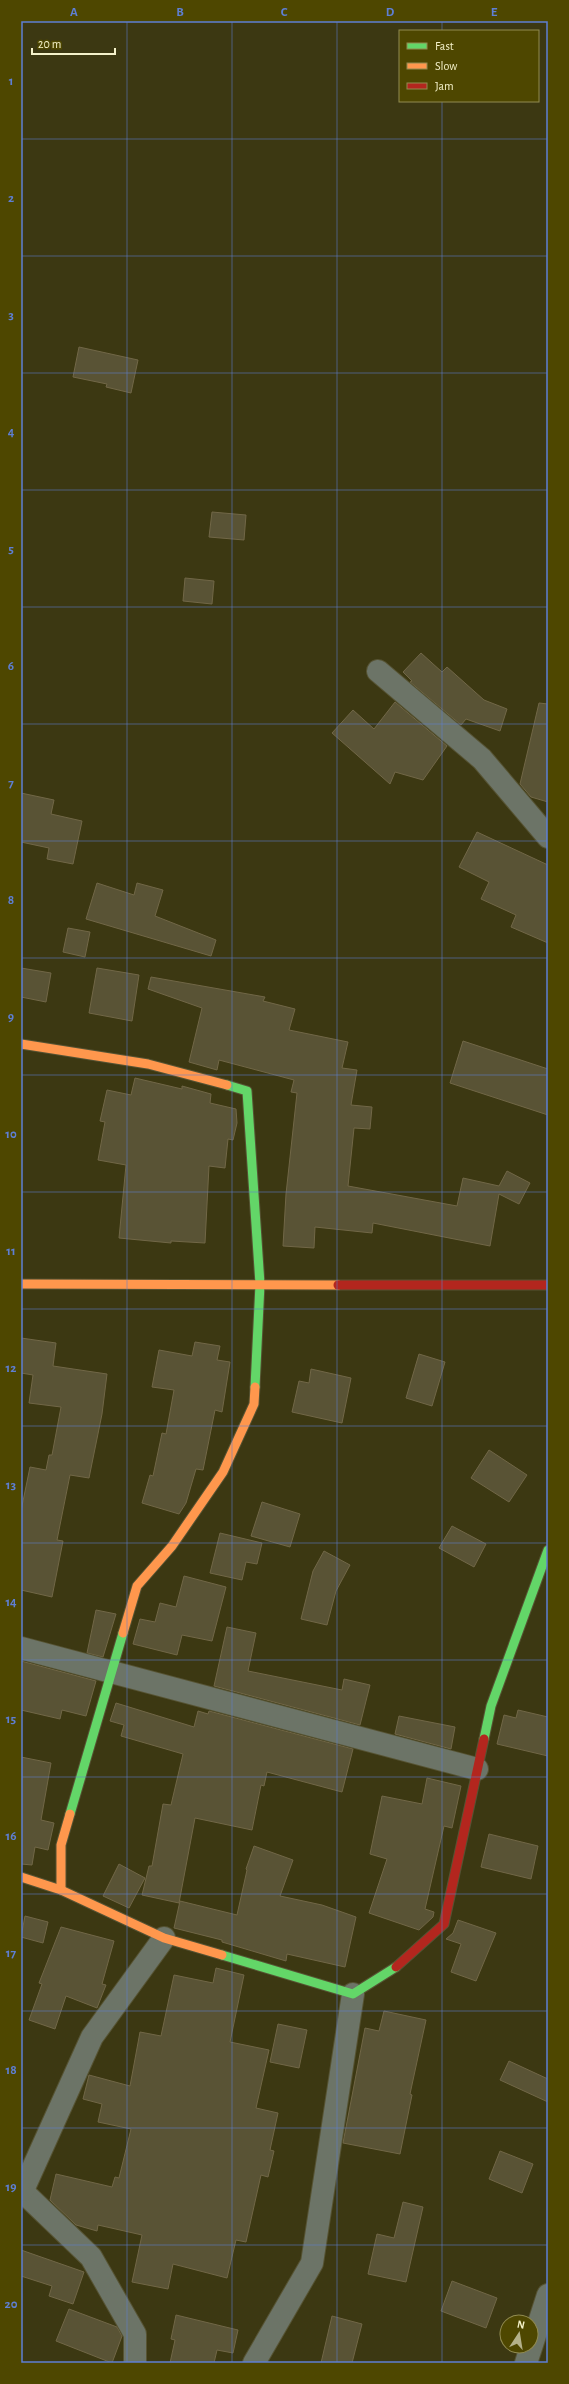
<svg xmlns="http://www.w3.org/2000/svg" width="569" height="2384" viewBox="0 0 569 2384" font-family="'Alegreya Sans',sans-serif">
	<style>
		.building { fill: #595335; stroke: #716747 }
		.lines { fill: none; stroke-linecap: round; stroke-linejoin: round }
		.street-casing { stroke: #565333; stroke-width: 24 }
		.fast-casing { stroke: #565333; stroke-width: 11 }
		.slow-casing { stroke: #565333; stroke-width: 11 }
		.jam-casing { stroke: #565333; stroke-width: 11 }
		.street { stroke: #6c7467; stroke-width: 22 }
		.fast { stroke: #63d668; stroke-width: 9 }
		.slow { stroke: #ff974d; stroke-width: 9 }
		.jam { stroke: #b3261e; stroke-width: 9 }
		.grid { fill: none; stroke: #5e7fd4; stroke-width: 1; stroke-opacity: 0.55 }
		.neatline { fill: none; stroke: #5e7fd4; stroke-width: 1.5 }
		.grid-label { font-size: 13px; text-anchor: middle; font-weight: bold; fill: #5e7fd4 }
	</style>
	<rect width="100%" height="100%" fill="#3c3812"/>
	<!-- building -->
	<g class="building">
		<polygon points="79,347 138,360 131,393 106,387 107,384 73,377"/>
		<polygon points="212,512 246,515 244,540 209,537"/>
		<polygon points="185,578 214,581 212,604 183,601"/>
		<polygon points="421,653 442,672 447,667 484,700 507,709 500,731 466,719 461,725 410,682 412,681 403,672"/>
		<polygon points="395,702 447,746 423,780 395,772 390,784 332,733 353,710 374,729"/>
		<polygon points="539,703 548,704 548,802 531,797 520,784"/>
		<polygon points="21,793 54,800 51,814 82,821 73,864 47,859 49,848 21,842"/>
		<polygon points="477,832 548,865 548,943 511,927 516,915 481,899 489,882 459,867"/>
		<polygon points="97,883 134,895 137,883 163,890 155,916 216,940 211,956 86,919"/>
		<polygon points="68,928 90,932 85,957 63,952"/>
		<polygon points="21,968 51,973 46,1002 21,997"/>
		<polygon points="97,968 139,975 132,1021 89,1013"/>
		<polygon points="151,977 265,997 263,1001 295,1009 289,1030 348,1042 342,1068 357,1070 351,1105 372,1107 370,1129 354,1128 348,1186 457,1206 463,1178 499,1186 507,1171 530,1183 519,1204 499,1194 490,1246 373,1223 372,1233 315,1227 314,1248 283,1246 286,1194 297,1093 291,1092 294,1080 219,1060 217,1070 189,1062 202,1008 148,989"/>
		<polygon points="463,1041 548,1069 548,1115 450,1083"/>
		<polygon points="135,1078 182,1089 182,1086 211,1094 210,1103 236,1109 237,1123 233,1140 228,1139 225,1168 209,1166 205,1243 171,1241 171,1243 119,1238 126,1165 98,1160 105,1122 100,1121 107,1090 131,1095"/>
		<polygon points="21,1338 56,1343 53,1366 107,1374 102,1414 89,1478 70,1475 57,1540 63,1541 52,1597 21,1590 21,1511 30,1467 46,1470 49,1455 52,1455 61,1407 29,1403 33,1375 21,1373"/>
		<polygon points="195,1342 220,1346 217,1360 230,1362 222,1412 215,1410 203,1470 196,1469 186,1503 179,1514 142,1503 150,1475 153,1476 162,1433 166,1434 174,1390 152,1387 159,1350 192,1356"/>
		<polygon points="419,1354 445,1362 432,1406 406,1398"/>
		<polygon points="311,1369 351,1378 342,1423 292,1412 299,1381 309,1383"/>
		<polygon points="489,1450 527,1475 509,1502 471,1478"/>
		<polygon points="262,1502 300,1514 290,1547 251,1536"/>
		<polygon points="452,1526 486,1544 474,1567 439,1548"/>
		<polygon points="220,1533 262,1543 257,1564 246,1562 242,1580 210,1573"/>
		<polygon points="324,1551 350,1565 336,1591 327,1625 301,1619 313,1571"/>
		<polygon points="184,1576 226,1587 212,1641 182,1635 177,1655 133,1644 140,1619 155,1622 160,1603 176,1607"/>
		<polygon points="96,1610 116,1614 103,1657 87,1653"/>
		<polygon points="227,1627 256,1633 248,1671 342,1690 344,1679 370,1685 360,1725 214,1686"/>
		<polygon points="21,1661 96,1681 86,1716 62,1710 60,1719 21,1710"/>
		<polygon points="116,1703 194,1727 198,1711 208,1714 209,1711 353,1749 342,1792 267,1772 264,1786 261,1785 252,1830 195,1818 179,1903 142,1895 149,1866 152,1866 163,1804 171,1805 183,1754 121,1736 124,1725 110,1721"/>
		<polygon points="518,1710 548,1717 548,1756 497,1744 504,1715 516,1718"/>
		<polygon points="399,1716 455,1727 451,1749 395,1734"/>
		<polygon points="21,1757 51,1763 41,1820 54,1823 48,1850 35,1847 32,1865 21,1864"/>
		<polygon points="427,1778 461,1786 452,1828 444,1826 425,1909 434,1912 433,1917 419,1930 369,1913 387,1859 370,1854 382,1796 422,1804"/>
		<polygon points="489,1834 538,1846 531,1879 481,1867"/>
		<polygon points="254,1846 293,1860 280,1896 322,1905 356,1917 345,1967 287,1954 286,1961 222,1942 222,1940 174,1928 180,1901 237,1915 247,1870 246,1869"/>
		<polygon points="119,1864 145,1878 129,1908 103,1896"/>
		<polygon points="25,1916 48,1922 43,1943 21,1937"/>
		<polygon points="458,1920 496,1933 476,1981 451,1972 461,1944 446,1939 453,1933"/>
		<polygon points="61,1927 114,1941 102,1984 106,1985 97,2008 66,1996 55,2029 29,2020 42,1984 39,1983"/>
		<polygon points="216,1968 244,1975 230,2042 269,2050 256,2108 278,2113 270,2150 274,2151 268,2177 261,2175 246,2242 236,2240 227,2278 173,2264 168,2289 132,2282 142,2235 98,2225 97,2231 76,2225 50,2200 56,2174 112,2187 115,2177 119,2178 131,2129 98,2122 102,2104 83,2099 89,2075 130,2086 140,2032 161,2036 174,1975 213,1983"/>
		<polygon points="384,2011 426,2020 410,2094 412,2095 400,2154 343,2143 365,2028 379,2031"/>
		<polygon points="278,2024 307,2030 299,2068 270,2062"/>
		<polygon points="509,2061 548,2079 548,2102 500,2080"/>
		<polygon points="500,2151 533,2164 522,2193 489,2179"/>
		<polygon points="403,2202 423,2207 406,2282 368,2274 377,2234 394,2238"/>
		<polygon points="21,2250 84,2272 73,2304 49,2296 52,2286 21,2276"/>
		<polygon points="452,2281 497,2298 486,2328 441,2311"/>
		<polygon points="69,2309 117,2327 122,2336 112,2363 56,2341"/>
		<polygon points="176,2315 238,2330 233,2353 217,2350 214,2363 170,2363 175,2340 171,2339"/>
		<polygon points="332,2316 362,2324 352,2363 321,2363"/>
	</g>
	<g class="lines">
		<defs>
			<g id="street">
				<polyline points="378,671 482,759 548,837"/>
				<polyline points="21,1648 477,1769"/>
				<polyline points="21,2190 91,2257 135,2334 135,2363"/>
				<polyline points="23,2190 92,2037 164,1938"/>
				<polyline points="254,2363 312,2263 353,1994"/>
				<polyline points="526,2363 548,2295"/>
			</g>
			<g id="fast">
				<polyline points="227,1085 247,1091 260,1284 255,1387"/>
				<polyline points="484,1739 491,1706 548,1550"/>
				<polyline points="70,1814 123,1633"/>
				<polyline points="222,1955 353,1994 396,1967"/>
			</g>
			<g id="slow">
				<polyline points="21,1044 148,1064 227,1085"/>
				<polyline points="21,1284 338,1285"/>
				<polyline points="123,1633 137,1586 172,1546 223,1472 254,1404 255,1387"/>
				<polyline points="21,1877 61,1890 164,1938 222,1955"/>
				<polyline points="61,1890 61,1845 70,1814"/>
			</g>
			<g id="jam">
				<polyline points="338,1285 548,1285"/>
				<polyline points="396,1967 444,1924 484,1739"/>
			</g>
		</defs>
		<!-- street casing -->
		<use href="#street" class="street-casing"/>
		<!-- fast casing -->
		<use href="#fast" class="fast-casing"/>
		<!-- slow casing -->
		<use href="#slow" class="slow-casing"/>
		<!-- jam casing -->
		<use href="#jam" class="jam-casing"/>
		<!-- street -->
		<use href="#street" class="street"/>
		<!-- fast -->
		<use href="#fast" class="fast"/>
		<!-- slow -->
		<use href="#slow" class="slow"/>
		<!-- jam -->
		<use href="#jam" class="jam"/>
	</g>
	<!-- grid -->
	<path class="grid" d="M127,21V2363M232,21V2363M337,21V2363M442,21V31M442,101V2363M21,139H548M21,256H548M21,373H548M21,490H548M21,607H548M21,724H548M21,841H548M21,958H548M21,1075H548M21,1192H548M21,1309H548M21,1426H548M21,1543H548M21,1660H548M21,1777H548M21,1894H548M21,2011H548M21,2128H548M21,2245H548"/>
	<!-- border -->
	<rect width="569" height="2384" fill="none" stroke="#4e4700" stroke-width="44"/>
	<!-- legend -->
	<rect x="399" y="30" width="140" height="72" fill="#4e4700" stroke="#918b51"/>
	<rect x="407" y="43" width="20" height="6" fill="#63d668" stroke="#918b51"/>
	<text x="435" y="50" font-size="12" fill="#f5f2ca">Fast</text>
	<rect x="407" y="63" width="20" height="6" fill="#ff974d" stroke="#918b51"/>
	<text x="435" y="70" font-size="12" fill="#f5f2ca">Slow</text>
	<rect x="407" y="83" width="20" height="6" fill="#b3261e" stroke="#918b51"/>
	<text x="435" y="90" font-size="12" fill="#f5f2ca">Jam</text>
	<!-- north arrow -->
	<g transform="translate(519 2334) rotate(12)"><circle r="19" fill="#4e4700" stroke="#918b51"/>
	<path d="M0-3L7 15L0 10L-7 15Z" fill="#b4b18a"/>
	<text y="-6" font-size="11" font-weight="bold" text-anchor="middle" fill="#f5f2ca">N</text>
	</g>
	<!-- scale -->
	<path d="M32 48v6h83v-6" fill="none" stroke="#f5f2ca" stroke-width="2"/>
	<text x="38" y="48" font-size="12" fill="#f5f2ca" stroke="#4e4700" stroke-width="3" paint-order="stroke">20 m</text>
	<rect x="22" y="22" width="525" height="2340" class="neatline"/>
	<g class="grid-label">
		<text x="74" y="16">A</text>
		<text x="180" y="16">B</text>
		<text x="284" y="16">C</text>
		<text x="390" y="16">D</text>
		<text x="494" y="16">E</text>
		<text x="11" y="85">1</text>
		<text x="11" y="202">2</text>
		<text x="11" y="319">3</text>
		<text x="11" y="436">4</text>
		<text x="11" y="553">5</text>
		<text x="11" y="670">6</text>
		<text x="11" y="787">7</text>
		<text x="11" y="904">8</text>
		<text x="11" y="1021">9</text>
		<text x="11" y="1138">10</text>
		<text x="11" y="1255">11</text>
		<text x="11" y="1372">12</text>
		<text x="11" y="1489">13</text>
		<text x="11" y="1606">14</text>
		<text x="11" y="1723">15</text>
		<text x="11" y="1840">16</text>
		<text x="11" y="1957">17</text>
		<text x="11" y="2074">18</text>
		<text x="11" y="2191">19</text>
		<text x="11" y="2308">20</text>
	</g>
</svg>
